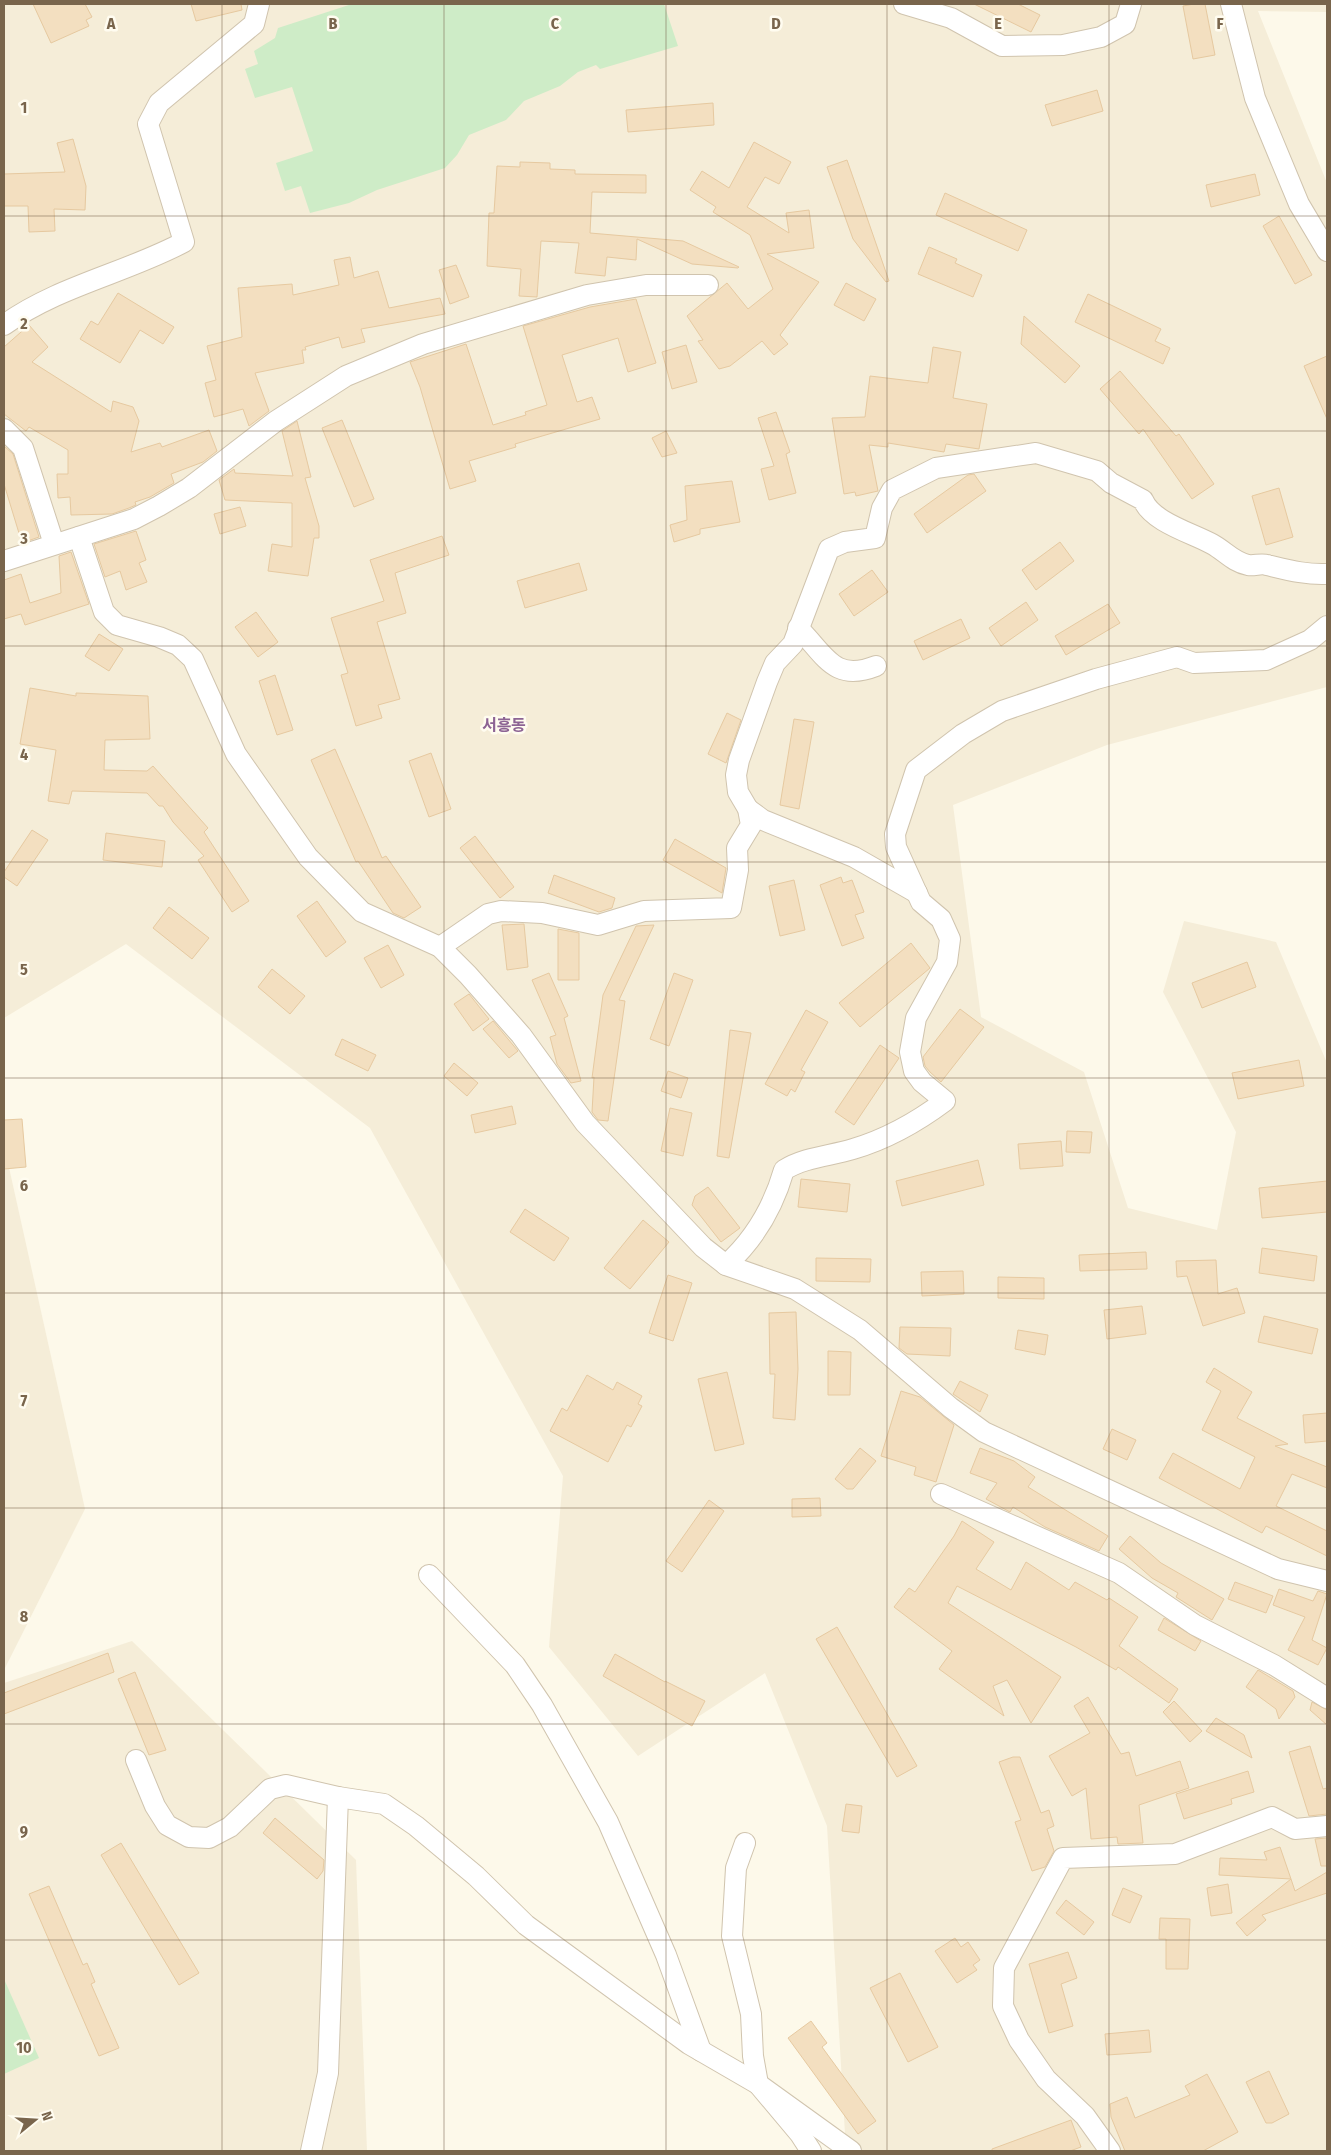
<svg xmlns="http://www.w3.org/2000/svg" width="1331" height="2155" viewBox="0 0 1331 2155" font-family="'Fira Sans Condensed','Noto Sans KR',sans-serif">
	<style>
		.residential { fill: #f5edd8 }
		.green { fill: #ceecc7 }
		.building { fill: #f3dfc0; stroke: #e6c9a0 }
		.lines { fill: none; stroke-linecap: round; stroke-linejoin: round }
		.minor-casing { stroke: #d0c4ae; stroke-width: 22 }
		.minor { stroke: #fff; stroke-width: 20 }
		.grid { fill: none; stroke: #79654c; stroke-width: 1; stroke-opacity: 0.55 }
		.labels { text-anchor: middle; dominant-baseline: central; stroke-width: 5; stroke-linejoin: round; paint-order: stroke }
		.quarter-label { font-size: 16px; font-weight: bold; fill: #8d6494; stroke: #fffcf0 }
		.grid-label { font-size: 16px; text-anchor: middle; font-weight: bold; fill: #79654c; stroke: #fffcf0; stroke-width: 5; stroke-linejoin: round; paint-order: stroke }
	</style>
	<rect width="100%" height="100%" fill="#fdf9ea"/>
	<!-- residential -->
	<g class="residential">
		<polygon points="4,4 1327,4 1327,12 1258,11 1327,183 1327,687 1107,745 953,805 981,1017 1084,1072 1128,1208 1217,1230 1236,1132 1163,992 1184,921 1276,942 1327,1063 1327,2151 846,2151 827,1826 765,1673 638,1756 549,1647 563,1476 370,1128 126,944 4,1018"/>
		<polygon points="4,1145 85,1509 4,1670"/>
		<polygon points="132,1641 356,1860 367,2151 4,2151 4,1683"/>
	</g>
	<!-- green -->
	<g class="green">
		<polygon points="352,4 664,4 678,46 600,69 596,65 578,72 560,86 524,101 506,120 469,135 457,155 445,168 377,190 349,203 310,213 301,186 285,191 276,163 313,151 292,87 255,98 245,69 258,64 254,51 275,38 278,28"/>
		<polygon points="4,1979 39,2058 4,2074"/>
	</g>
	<!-- building -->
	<g class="building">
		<polygon points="33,4 85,4 92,17 86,20 89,26 51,43"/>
		<polygon points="191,4 241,4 242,10 196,21"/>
		<polygon points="974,4 1018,4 1040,15 1031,32"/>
		<polygon points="1194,4 1205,4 1215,55 1193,59 1183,6"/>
		<polygon points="1097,90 1103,111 1052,126 1045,105"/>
		<polygon points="713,103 714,125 628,132 626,110"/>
		<polygon points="73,139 86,186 85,210 54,209 55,231 29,232 28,206 4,206 4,174 65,172 57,143"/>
		<polygon points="754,142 791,162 779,184 765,177 747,207 789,233 786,213 809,210 814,248 767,254 819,282 780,335 788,344 774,355 762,341 730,366 719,369 698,341 703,340 687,316 727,283 748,309 773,289 750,235 713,212 716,207 690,190 702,171 729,188"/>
		<polygon points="847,160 889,281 886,282 853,239 827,167"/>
		<polygon points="520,162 550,163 550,169 575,170 575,174 646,175 646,193 592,192 590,233 683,241 739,267 738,268 692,264 637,239 636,260 607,257 605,276 575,273 579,243 541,241 537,297 519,296 521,269 487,266 489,213 494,213 497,166 520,167"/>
		<polygon points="1255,174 1260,195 1211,207 1206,185"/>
		<polygon points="945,193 1027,230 1018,251 936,215"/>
		<polygon points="1279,216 1312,275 1295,284 1263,226"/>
		<polygon points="929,247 957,259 955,263 982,275 973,297 918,274"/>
		<polygon points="350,257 354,278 378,271 389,308 440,298 445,314 361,329 365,342 342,348 339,337 305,347 306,350 302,350 304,363 255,373 269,411 249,426 243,409 214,417 205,383 216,380 207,346 242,337 238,288 292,284 293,295 339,285 334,260"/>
		<polygon points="456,265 469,297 450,304 439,270"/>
		<polygon points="846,283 876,299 864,321 834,305"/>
		<polygon points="118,293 174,327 163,344 140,330 120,363 80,339 91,321 98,325"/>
		<polygon points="1088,294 1161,329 1155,341 1170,348 1163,364 1075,322"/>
		<polygon points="636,299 656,363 628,372 618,338 562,355 577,402 592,397 600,419 515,444 516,447 469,461 476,481 450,489 420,387 410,362 466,344 493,425 526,415 525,412 547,405 523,326 590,307"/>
		<polygon points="1024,316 1080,366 1065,383 1021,344"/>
		<polygon points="29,325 48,347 32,362 111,412 113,401 133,407 139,421 131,452 160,443 162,447 209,430 217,451 203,462 171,474 174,483 150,497 135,502 136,505 129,508 112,514 71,515 70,497 58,498 57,474 68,474 68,450 29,427 26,431 4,414 4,347"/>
		<polygon points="686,345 697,382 672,389 662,352"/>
		<polygon points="933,347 961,352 953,398 987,404 979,449 946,444 944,452 888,443 888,447 869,445 878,491 856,496 855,492 844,494 832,418 865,417 870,376 928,383"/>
		<polygon points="1327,356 1327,419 1304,366"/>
		<polygon points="1120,371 1176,436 1179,434 1214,484 1192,499 1143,429 1139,434 1100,389"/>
		<polygon points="776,412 790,452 786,454 796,493 769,500 761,469 774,466 758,418"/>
		<polygon points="342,420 374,499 354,507 322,428"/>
		<polygon points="297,421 311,477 305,478 319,526 319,538 314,538 308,576 268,571 272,544 292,547 292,503 225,500 219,480 234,469 235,473 293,476 282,431"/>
		<polygon points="666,431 677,453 662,457 652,438"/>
		<polygon points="4,446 13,454 39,537 22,543 4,484"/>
		<polygon points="974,474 986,491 927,533 914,514 968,475"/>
		<polygon points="732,481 740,522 700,529 700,534 674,542 670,525 687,520 685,486"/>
		<polygon points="1279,488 1293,537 1266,545 1252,496"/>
		<polygon points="240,507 246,526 220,534 214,514"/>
		<polygon points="136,531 146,560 139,563 147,582 126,590 120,571 105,577 94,544"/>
		<polygon points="442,536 449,555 395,573 406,613 377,622 400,699 378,705 382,718 356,726 341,675 348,673 331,618 384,601 370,560"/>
		<polygon points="1060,542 1074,561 1036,590 1022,570"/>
		<polygon points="71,552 89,604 25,625 21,614 4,619 4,580 21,574 30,603 61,593 59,556"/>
		<polygon points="579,563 587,590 525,608 517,581"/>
		<polygon points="872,570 888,592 854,616 839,594"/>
		<polygon points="1026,602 1038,620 1001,646 989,628"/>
		<polygon points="1108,604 1120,623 1066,655 1055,636"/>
		<polygon points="256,612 278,642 258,657 235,627"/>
		<polygon points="961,619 970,638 923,660 914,641"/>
		<polygon points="99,634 123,649 109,671 85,656"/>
		<polygon points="275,675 293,730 277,735 259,681"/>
		<polygon points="30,688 76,696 76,693 148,696 150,739 105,740 104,770 147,771 153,766 208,828 204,832 249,901 232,912 198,860 204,856 173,822 163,806 159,806 147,793 72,791 69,804 48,801 56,750 20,744"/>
		<polygon points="727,713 741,720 726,763 708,754"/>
		<polygon points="794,719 814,722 799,809 780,805"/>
		<polygon points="335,749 382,858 386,856 421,907 404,918 393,913 358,861 356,862 311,760"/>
		<polygon points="431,753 451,809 429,817 409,761"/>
		<polygon points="32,830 48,840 17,886 4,877 4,872"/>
		<polygon points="106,833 165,841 162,867 103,860"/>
		<polygon points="475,836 514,887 500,898 460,848"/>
		<polygon points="675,839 726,868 722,893 663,860"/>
		<polygon points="554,875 615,898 612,908 599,912 548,893"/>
		<polygon points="841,877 843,883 852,880 864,912 855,915 864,938 842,946 820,885"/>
		<polygon points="794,880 805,930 780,936 769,886"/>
		<polygon points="317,901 346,942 326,957 297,916"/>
		<polygon points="169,907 209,938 192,959 153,928"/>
		<polygon points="524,924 528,967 507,970 502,925"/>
		<polygon points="654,925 619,1000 625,1001 608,1121 598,1120 592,1112 594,1077 592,1078 603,995 636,926"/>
		<polygon points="558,929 579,933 579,980 558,980"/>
		<polygon points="911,943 930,968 860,1027 839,1003"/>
		<polygon points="388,945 404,975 381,988 364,958"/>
		<polygon points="1247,962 1256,987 1202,1008 1192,983"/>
		<polygon points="272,969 305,996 290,1014 258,987"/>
		<polygon points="549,973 568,1016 564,1018 581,1081 571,1083 557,1064 550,1037 556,1035 532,980"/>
		<polygon points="674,973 693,980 669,1046 650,1039"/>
		<polygon points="469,994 489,1019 473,1031 454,1004"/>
		<polygon points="960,1009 984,1027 941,1082 930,1072 925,1066 923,1057"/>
		<polygon points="806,1010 828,1022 801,1070 805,1072 795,1092 791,1089 787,1096 765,1084"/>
		<polygon points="493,1021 518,1051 509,1058 483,1029"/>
		<polygon points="730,1030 751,1033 729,1158 717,1156"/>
		<polygon points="342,1039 376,1055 368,1071 335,1055"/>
		<polygon points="880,1045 899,1058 854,1125 835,1112"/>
		<polygon points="1299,1060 1304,1086 1238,1099 1232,1073"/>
		<polygon points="454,1063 478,1083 467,1096 444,1076"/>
		<polygon points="668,1071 688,1078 681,1098 661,1091"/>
		<polygon points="512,1106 516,1124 475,1133 471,1115"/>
		<polygon points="670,1108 692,1113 683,1156 661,1151"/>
		<polygon points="22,1119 26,1167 4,1169 4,1120"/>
		<polygon points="1067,1131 1092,1132 1090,1153 1066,1152"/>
		<polygon points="1061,1141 1063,1166 1020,1169 1018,1144"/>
		<polygon points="978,1160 984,1185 902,1206 896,1181"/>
		<polygon points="801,1179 850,1184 847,1212 798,1207"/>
		<polygon points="1327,1181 1327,1212 1262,1218 1259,1188"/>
		<polygon points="708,1187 740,1228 721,1242 692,1205 695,1196"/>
		<polygon points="525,1209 569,1238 554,1261 510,1232"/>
		<polygon points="643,1220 669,1242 630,1289 604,1268"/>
		<polygon points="1262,1248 1317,1256 1314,1281 1259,1273"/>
		<polygon points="1146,1252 1147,1269 1080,1271 1079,1255"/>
		<polygon points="816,1258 871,1259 870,1282 816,1281"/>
		<polygon points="1216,1260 1218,1294 1237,1288 1245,1313 1203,1326 1187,1276 1177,1277 1176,1261"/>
		<polygon points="963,1271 964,1294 922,1296 921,1272"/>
		<polygon points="668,1275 692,1283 673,1341 649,1333"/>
		<polygon points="998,1277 1044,1278 1044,1299 998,1298"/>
		<polygon points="1142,1306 1146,1334 1107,1339 1104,1310"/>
		<polygon points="796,1312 798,1369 795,1420 773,1418 775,1374 770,1374 769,1313"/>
		<polygon points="1264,1316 1318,1329 1312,1354 1258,1342"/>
		<polygon points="900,1327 951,1328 950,1356 907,1354 899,1348"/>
		<polygon points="1018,1330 1048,1335 1045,1355 1015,1349"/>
		<polygon points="828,1351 851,1352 850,1395 828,1395"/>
		<polygon points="1214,1368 1252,1392 1237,1418 1288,1444 1275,1446 1327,1467 1327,1488 1292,1474 1276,1506 1327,1531 1327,1556 1266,1526 1262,1533 1159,1478 1173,1453 1240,1489 1255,1457 1202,1430 1221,1391 1206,1382"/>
		<polygon points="727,1372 744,1444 715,1451 698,1379"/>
		<polygon points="587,1375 613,1390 617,1382 642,1396 638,1404 642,1406 631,1427 627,1425 608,1462 550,1431 562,1408 567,1411"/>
		<polygon points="960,1381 988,1395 980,1412 953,1394"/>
		<polygon points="901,1391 920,1397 954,1425 936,1482 914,1475 916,1467 881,1456"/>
		<polygon points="1327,1413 1327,1441 1305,1443 1303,1415"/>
		<polygon points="1112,1429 1136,1440 1127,1460 1103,1449"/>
		<polygon points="860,1448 876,1461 853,1489 847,1489 835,1479"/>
		<polygon points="980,1448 1014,1461 1035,1477 1028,1487 1108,1536 1099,1551 1045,1527 1013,1507 1010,1512 986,1499 997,1483 970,1473"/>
		<polygon points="820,1498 821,1516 792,1517 792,1499"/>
		<polygon points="709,1500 724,1511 682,1572 666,1561"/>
		<polygon points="962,1521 994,1542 976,1569 1011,1590 1026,1562 1069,1590 1075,1582 1107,1600 1109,1598 1138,1617 1119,1646 1178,1689 1169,1703 1118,1667 1116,1670 1076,1647 957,1586 948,1603 1061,1677 1031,1723 1007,1680 993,1686 1004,1716 939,1669 952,1651 894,1607 909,1588 915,1592 954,1536"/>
		<polygon points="1130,1536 1161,1563 1224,1599 1212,1620 1176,1597 1178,1593 1152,1578 1119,1549"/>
		<polygon points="1235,1582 1273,1596 1266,1613 1228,1599"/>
		<polygon points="1279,1589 1313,1601 1318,1591 1327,1594 1312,1640 1327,1648 1318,1665 1288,1650 1305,1617 1273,1605"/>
		<polygon points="1164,1618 1201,1641 1195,1651 1158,1630"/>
		<polygon points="837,1627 917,1766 897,1777 816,1639"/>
		<polygon points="108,1653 114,1672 4,1714 4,1693"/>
		<polygon points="615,1654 665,1682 665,1681 705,1701 692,1726 603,1676"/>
		<polygon points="1258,1670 1293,1691 1295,1697 1279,1719 1276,1709 1246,1687"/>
		<polygon points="135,1672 166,1750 149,1755 118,1679"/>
		<polygon points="1088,1697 1121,1754 1129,1752 1136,1776 1180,1761 1189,1788 1139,1805 1143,1843 1118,1844 1117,1837 1091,1839 1086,1788 1072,1796 1049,1756 1090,1733 1074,1706"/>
		<polygon points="1174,1701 1202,1731 1190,1742 1163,1712"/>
		<polygon points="1312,1702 1327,1710 1327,1725 1310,1710"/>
		<polygon points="1216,1718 1244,1735 1252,1758 1206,1731"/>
		<polygon points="1310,1746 1323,1789 1327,1788 1327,1814 1309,1816 1289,1752"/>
		<polygon points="1013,1757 1020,1757 1041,1813 1049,1810 1054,1826 1047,1829 1054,1851 1045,1867 1032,1871 1015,1822 1021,1820 999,1762"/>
		<polygon points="1248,1771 1254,1792 1231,1799 1232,1804 1184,1819 1176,1794"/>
		<polygon points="846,1804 862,1806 859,1833 842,1831"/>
		<polygon points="275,1818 324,1860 323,1871 317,1879 263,1833"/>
		<polygon points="1327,1838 1327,1866 1321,1866 1315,1839"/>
		<polygon points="121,1843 199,1973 179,1985 101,1855"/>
		<polygon points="1280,1847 1291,1879 1219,1875 1220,1858 1267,1860 1264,1852"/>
		<polygon points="1327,1872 1327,1893 1262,1915 1266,1920 1247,1936 1236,1923 1291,1879 1295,1891"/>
		<polygon points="1228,1884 1232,1913 1211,1916 1207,1888"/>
		<polygon points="49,1886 83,1965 87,1963 95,1982 91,1984 119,2048 99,2056 29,1894"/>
		<polygon points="1123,1888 1142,1896 1130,1923 1112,1915"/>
		<polygon points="1066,1900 1094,1922 1084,1935 1056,1913"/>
		<polygon points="1160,1918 1190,1919 1188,1969 1166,1969 1166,1939 1159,1939"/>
		<polygon points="955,1938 961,1947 968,1942 980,1960 973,1965 977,1970 957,1983 935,1951"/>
		<polygon points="1068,1952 1077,1978 1061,1984 1073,2026 1049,2033 1029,1964"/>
		<polygon points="900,1973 938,2047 908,2062 870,1988"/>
		<polygon points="811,2021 827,2043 822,2047 876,2121 858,2134 788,2038"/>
		<polygon points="1149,2030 1151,2052 1107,2055 1105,2034"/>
		<polygon points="1269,2071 1289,2114 1272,2123 1266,2123 1246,2082"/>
		<polygon points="1207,2074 1238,2132 1203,2151 1125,2151 1111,2117 1110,2104 1127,2097 1135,2118 1190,2095 1185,2086"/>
		<polygon points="1071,2120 1081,2147 1070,2151 992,2151 992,2149"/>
	</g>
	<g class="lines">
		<defs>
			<g id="minor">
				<polyline points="904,4 951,18 1002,46 1063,45 1101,37 1125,24 1131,4"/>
				<polyline points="1231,4 1255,98 1299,204 1327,251"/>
				<path d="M4,325C58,286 126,273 184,242L148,124L159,103L254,24L259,4"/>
				<polyline points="4,429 23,448 54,544"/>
				<polyline points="79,537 104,612 117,625 159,637 178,645 193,659 236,754 308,857 362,912 440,947 468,975 521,1035 585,1123 703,1247 726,1265 795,1289 860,1330 951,1408 984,1432 1278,1569 1327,1581"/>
				<polyline points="4,561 134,519 159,506 189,488 276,421 346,376 423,344 587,295 646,285 708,285"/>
				<path d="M798,628C825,654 833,683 876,666"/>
				<polyline points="748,809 763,820 854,857 917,893"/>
				<path d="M440,947L488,914L501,911L542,913L598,925L644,911L731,908L738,870L737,848L751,825L748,809L738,792L736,775L739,760L767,682L775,663L793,644L829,549L845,542L875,538L882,508L892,490L936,468L1036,453L1097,471L1111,483L1143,500C1152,522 1192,533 1212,544C1225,551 1233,562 1248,565C1255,566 1261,563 1267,565C1288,570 1306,575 1327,574"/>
				<path d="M726,1265C755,1239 773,1208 784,1170C805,1157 830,1156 853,1149C887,1139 917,1122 945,1101L922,1082L914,1071L910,1052L916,1018L947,962L950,939L941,919L921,902L896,847L895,834L916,770L963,734L1002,711L1096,679L1177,657L1194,663L1266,660L1310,640L1327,626"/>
				<polyline points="941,1494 1119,1573 1195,1625 1274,1665 1327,1698"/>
				<polyline points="429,1575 515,1665 542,1705 608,1822 666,1955 701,2051"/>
				<polyline points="136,1760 155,1806 167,1825 189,1837 209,1838 230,1827 270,1789 286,1785 338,1797 384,1804 416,1826 476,1876 526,1925 689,2044 758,2084 851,2151"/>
				<polyline points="745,1843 736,1868 732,1936 751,2014 753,2056 758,2084 800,2134 811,2151"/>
				<polyline points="311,2151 328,2073 338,1797"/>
				<polyline points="1110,2151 1085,2116 1046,2079 1019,2040 1003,2006 1004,1968 1063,1858 1175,1854 1272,1817 1295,1829 1327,1826"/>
			</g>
		</defs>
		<!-- minor casing -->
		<use href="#minor" class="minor-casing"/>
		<!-- minor -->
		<use href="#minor" class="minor"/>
	</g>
	<!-- grid -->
	<path class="grid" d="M222,4V2151M444,4V2151M666,4V2151M887,4V2151M1109,4V2151M4,216H1327M4,431H1327M4,646H1327M4,862H1327M4,1078H1327M4,1293H1327M4,1508H1327M4,1724H1327M4,1940H1327"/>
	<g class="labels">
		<!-- quarter labels -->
		<g class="quarter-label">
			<text x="504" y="725">서흥동</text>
		</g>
	</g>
	<g class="grid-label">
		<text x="111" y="29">A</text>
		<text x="333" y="29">B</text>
		<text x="555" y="29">C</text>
		<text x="776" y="29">D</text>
		<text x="998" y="29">E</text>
		<text x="1220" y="29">F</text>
		<text x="24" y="113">1</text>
		<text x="24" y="329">2</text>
		<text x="24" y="544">3</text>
		<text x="24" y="760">4</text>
		<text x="24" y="975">5</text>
		<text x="24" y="1191">6</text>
		<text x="24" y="1406">7</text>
		<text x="24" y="1622">8</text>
		<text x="24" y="1837">9</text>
		<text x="24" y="2053">10</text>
	</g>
	<!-- border -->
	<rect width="1331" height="2155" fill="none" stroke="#79654c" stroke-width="10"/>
	<!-- north arrow -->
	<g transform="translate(35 2120) rotate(72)" stroke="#fffcf0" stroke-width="4" paint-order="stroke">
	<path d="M0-4L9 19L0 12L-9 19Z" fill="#79654c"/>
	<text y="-8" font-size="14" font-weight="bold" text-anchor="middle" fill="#79654c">N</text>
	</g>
</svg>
